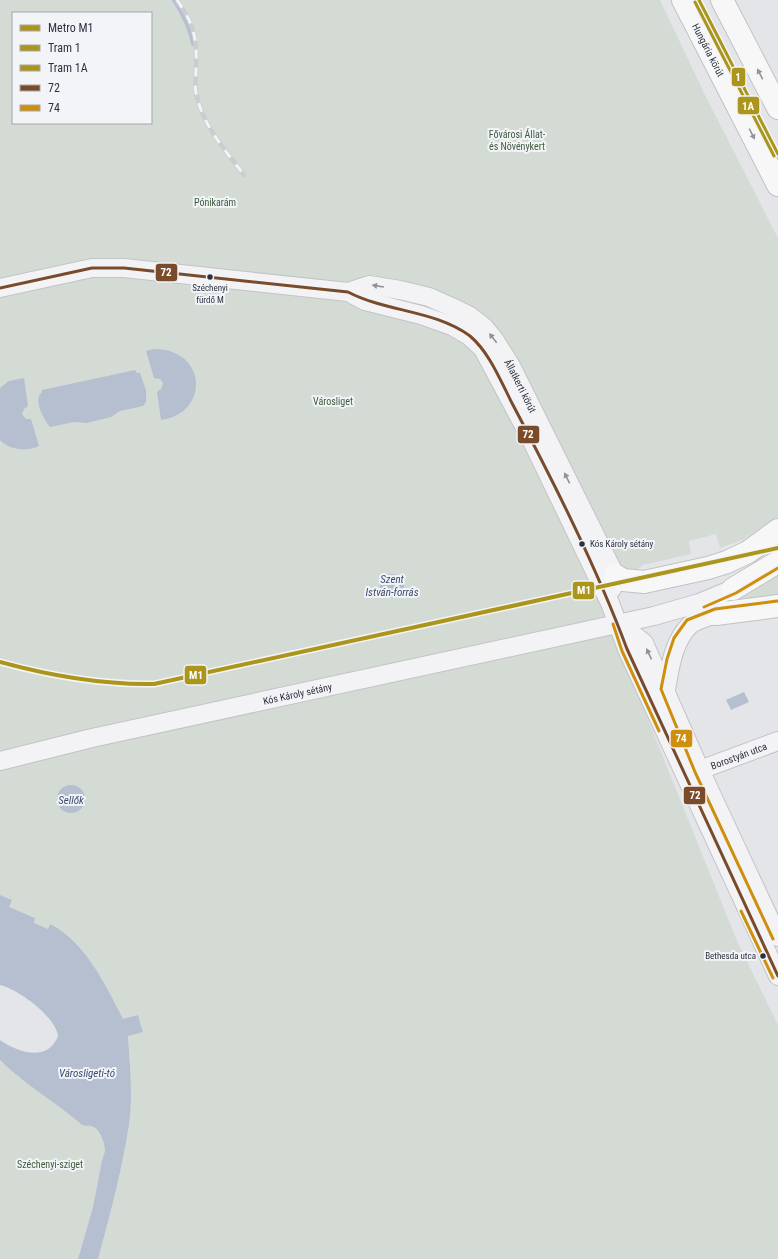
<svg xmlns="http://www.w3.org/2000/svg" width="778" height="1259" viewBox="0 0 778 1259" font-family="'Roboto Condensed',sans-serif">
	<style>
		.green { fill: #d4dbd5; fill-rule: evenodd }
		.water { fill: #b6bfd0 }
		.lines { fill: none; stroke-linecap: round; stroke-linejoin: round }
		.stream { stroke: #b6bfd0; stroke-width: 4 }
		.minor-casing { stroke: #c2c3c6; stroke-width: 20 }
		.major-casing { stroke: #c1c2c5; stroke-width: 24 }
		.minor { stroke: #f3f3f5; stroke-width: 18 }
		.major { stroke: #f7f7f7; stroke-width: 22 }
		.rail-casing { stroke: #cccdd0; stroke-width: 4.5 }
		.rail { stroke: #f2f4f7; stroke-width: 3; stroke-dasharray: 9; stroke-linecap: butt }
		.bus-1-casing { stroke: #f2f4f7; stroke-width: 6 }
		.bus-2-casing { stroke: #f2f4f7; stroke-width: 6 }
		.bus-1 { stroke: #7a4b2a; stroke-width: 3 }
		.bus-2 { stroke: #ce8f0d; stroke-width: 3 }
		.tram-1-casing { stroke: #f2f4f7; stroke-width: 6 }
		.tram-2-casing { stroke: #f2f4f7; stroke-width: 6 }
		.tram-1 { stroke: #ab951a; stroke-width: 3 }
		.tram-2 { stroke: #ab951a; stroke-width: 3 }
		.metro-1-casing { stroke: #f2f4f7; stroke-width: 7 }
		.metro-1 { stroke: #ab951a; stroke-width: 4 }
		.oneway { fill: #92949c }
		.oneway2 { fill: #90929a }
		.bus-dot { fill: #2c3140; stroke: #f2f4f7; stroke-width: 1.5 }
		.labels { text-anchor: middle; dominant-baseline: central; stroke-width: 4; stroke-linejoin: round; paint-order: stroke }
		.bus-label { font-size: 9px; fill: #2c3140; stroke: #f2f4f7 }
		.street-label { font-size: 10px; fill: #2c3140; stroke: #f2f4f7 }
		.park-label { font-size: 10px; fill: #3d5a3b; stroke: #f2f4f7 }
		.water-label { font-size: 11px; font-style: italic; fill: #3b4c6f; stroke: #f2f4f7 }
		.line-badge { stroke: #f2f4f7; stroke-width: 1.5 }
		.badge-label { font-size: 11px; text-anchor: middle; font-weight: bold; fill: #fff }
	</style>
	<rect width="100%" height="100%" fill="#e4e5e8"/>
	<!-- green -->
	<g class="green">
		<path d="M0,0H660L705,95L778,238V517L742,540L720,548L716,534L689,541L691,554L643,565L600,600L737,941L778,1025V1259H98C110,1215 122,1170 129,1125C133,1096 130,1065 128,1036L143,1031L138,1015L123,1020L108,992L78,947L68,935L50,924L48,929L33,923L35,918L9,907L11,900L0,895ZM13,13H151V123H13Z"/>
		<polygon points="778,572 778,596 714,606"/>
		<path d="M0,1060C25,1085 54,1101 81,1124C85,1126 89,1125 94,1127C100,1130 105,1144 105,1151L102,1160L93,1207L78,1259H0Z"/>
	</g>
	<!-- water -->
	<g class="water">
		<path d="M153,349C207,348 211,413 161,420L157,392L161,389L163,383L160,379L154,378L146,351Z"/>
		<path d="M135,370L137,373H140L146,390V402L143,406L120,411L111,417L87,423L74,422L50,427C45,420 36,407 39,396C40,394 42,393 42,390Z"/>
		<path d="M24,378L28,406L24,409L22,414L26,419H31L39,446C27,452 9,450 0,440V388L9,381Z"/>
		<circle cx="392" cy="586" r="12"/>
		<polygon points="744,692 749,702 731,710 726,700"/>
		<circle cx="71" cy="799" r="14"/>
		<path d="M0,895L12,900L9,907L35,918L34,923L48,929L50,924C85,941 106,986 123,1019L138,1015L143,1032L128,1036C130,1066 133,1096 129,1125C122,1170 110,1215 98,1259H78L93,1207L102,1160L105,1151C105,1144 100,1130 94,1127C89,1125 85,1127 81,1124C54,1101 25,1085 0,1060V1040C17,1052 48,1063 58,1036C56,1017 18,989 0,985Z"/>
	</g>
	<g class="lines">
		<!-- stream -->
		<path class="stream" d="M174,0C183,14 190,27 193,44"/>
		<defs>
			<g id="minor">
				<polyline points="0,288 92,268 124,268 348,292 365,301 421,315 452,326 469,336 483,349 531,439 610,603 627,649 778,976"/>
				<path id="s1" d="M348,292L369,285L400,290L429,297L456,309L470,316L484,327L494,339L511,366L615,575L612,589"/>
				<polyline points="618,622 644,643 700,770 778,937"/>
				<path d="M666,689C670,668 673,641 690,625C696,620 708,617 716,614"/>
				<path id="s2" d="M0,761L92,738L654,616L699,603L733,589"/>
				<path id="s3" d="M689,774L778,741"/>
			</g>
			<g id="major">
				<path id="s4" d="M683,0L778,185"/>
				<polyline points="722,0 778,108"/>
				<polyline points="615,575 623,580 644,582 708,568 727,562 748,552 778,530"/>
				<polyline points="733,589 778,562"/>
				<polyline points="716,614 778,606"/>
			</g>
		</defs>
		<!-- minor casing -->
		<use href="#minor" class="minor-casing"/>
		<!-- major casing -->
		<use href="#major" class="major-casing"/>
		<!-- minor -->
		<use href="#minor" class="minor"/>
		<!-- major -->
		<use href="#major" class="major"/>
		<defs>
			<path id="rail" d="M177,0C195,26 197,38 196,69C196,78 194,88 197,97C204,127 226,151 244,175"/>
		</defs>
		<!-- rail casing -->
		<use href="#rail" class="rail-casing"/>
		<!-- rail -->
		<use href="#rail" class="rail"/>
		<defs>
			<path id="bus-1" d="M0,288L92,268H124L348,292C386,312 435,310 470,336C490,353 501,382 513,405C554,483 596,566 627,649L778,976"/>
			<g id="bus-2">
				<polyline points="704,607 736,593 778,568"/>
				<polyline points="613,624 622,651 659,731"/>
				<polyline points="741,911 773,978"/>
				<polyline points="773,939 695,772 661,689 667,659 674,638 687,620 715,609 777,601"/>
			</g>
		</defs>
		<!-- bus-1 casing -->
		<use href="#bus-1" class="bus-1-casing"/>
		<!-- bus-2 casing -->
		<use href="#bus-2" class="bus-2-casing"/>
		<!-- bus-1 -->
		<use href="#bus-1" class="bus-1"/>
		<!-- bus-2 -->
		<use href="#bus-2" class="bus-2"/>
		<defs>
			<polyline id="tram-1" points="699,0 778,154"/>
			<polyline id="tram-2" points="695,2 774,156"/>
		</defs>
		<!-- tram-1 casing -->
		<use href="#tram-1" class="tram-1-casing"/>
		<!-- tram-2 casing -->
		<use href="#tram-2" class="tram-2-casing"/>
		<!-- tram-1 -->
		<use href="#tram-1" class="tram-1"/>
		<!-- tram-2 -->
		<use href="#tram-2" class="tram-2"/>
		<defs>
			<path id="metro-1" d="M0,662C51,676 101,685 154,684L778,548"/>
		</defs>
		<!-- metro-1 casing -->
		<use href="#metro-1" class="metro-1-casing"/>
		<!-- metro-1 -->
		<use href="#metro-1" class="metro-1"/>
	</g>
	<!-- one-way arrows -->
	<defs><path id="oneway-solid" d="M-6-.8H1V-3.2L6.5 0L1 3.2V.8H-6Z"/></defs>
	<g class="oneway">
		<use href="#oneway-solid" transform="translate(760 74) rotate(-117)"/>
		<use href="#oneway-solid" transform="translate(752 134) rotate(63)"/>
	</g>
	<g class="oneway2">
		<use href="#oneway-solid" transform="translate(378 286) rotate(-171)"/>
		<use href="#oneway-solid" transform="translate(493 338) rotate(-128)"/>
		<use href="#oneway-solid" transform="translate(567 478) rotate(-116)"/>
		<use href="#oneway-solid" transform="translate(649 654) rotate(-115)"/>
	</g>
	<!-- markers -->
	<g class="bus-dot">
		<circle cx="210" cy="277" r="3.5"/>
		<circle cx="582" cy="544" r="3.5"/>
		<circle cx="763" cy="956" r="3.5"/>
	</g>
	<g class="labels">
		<!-- bus labels -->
		<g class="bus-label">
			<text x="210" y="288">Széchenyi<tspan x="210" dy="12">fürdő M</tspan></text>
			<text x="590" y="544" text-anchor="start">Kós Károly sétány</text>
			<text x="756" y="956" text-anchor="end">Bethesda utca</text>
		</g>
		<!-- street labels -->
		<g class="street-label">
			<text stroke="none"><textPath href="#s4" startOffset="56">Hungária körút</textPath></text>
			<text stroke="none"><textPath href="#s1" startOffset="216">Állatkerti körút</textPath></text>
			<text stroke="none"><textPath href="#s2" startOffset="305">Kós Károly sétány</textPath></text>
			<text stroke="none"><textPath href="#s3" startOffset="53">Borostyán utca</textPath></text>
		</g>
		<!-- park labels -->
		<g class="park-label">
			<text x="517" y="134">Fővárosi Állat-<tspan x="517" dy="12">és Növénykert</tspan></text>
			<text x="215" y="202">Pónikarám</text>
			<text x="333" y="401">Városliget</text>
			<text x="50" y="1164">Széchenyi-sziget</text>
		</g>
		<!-- water labels -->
		<g class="water-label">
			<text x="392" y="579">Szent<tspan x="392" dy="13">István-forrás</tspan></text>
			<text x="71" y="800">Sellők</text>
			<text x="87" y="1073">Városligeti-tó</text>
		</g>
	</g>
	<g class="line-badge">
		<rect x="731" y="67" width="15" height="20" rx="4" fill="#ab951a"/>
		<rect x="737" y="96" width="23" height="19" rx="4" fill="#ab951a"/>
		<rect x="155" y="263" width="23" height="19" rx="4" fill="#7a4b2a"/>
		<rect x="517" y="425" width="23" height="19" rx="4" fill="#7a4b2a"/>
		<rect x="572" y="581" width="23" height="19" rx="4" fill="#ab951a"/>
		<rect x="184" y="665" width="23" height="20" rx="4" fill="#ab951a"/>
		<rect x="670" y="729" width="23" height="19" rx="4" fill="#ce8f0d"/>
		<rect x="683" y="786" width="23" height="19" rx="4" fill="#7a4b2a"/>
	</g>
	<g class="badge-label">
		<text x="738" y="81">1</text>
		<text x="748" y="110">1A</text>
		<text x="166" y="276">72</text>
		<text x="528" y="438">72</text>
		<text x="584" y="594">M1</text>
		<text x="196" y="679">M1</text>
		<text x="681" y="742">74</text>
		<text x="695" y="799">72</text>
	</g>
	<!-- legend -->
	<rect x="12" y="12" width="140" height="112" fill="#f2f4f7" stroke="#a3a6ae"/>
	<rect x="20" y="25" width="20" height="6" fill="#ab951a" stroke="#a3a6ae"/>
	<text x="48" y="32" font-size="12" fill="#2c3140">Metro M1</text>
	<rect x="20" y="45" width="20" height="6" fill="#ab951a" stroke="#a3a6ae"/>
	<text x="48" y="52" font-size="12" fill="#2c3140">Tram 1</text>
	<rect x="20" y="65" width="20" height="6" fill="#ab951a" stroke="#a3a6ae"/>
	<text x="48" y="72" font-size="12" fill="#2c3140">Tram 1A</text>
	<rect x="20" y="85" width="20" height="6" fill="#7a4b2a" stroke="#a3a6ae"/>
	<text x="48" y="92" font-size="12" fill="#2c3140">72</text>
	<rect x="20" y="105" width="20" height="6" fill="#ce8f0d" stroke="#a3a6ae"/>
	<text x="48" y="112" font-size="12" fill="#2c3140">74</text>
</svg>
